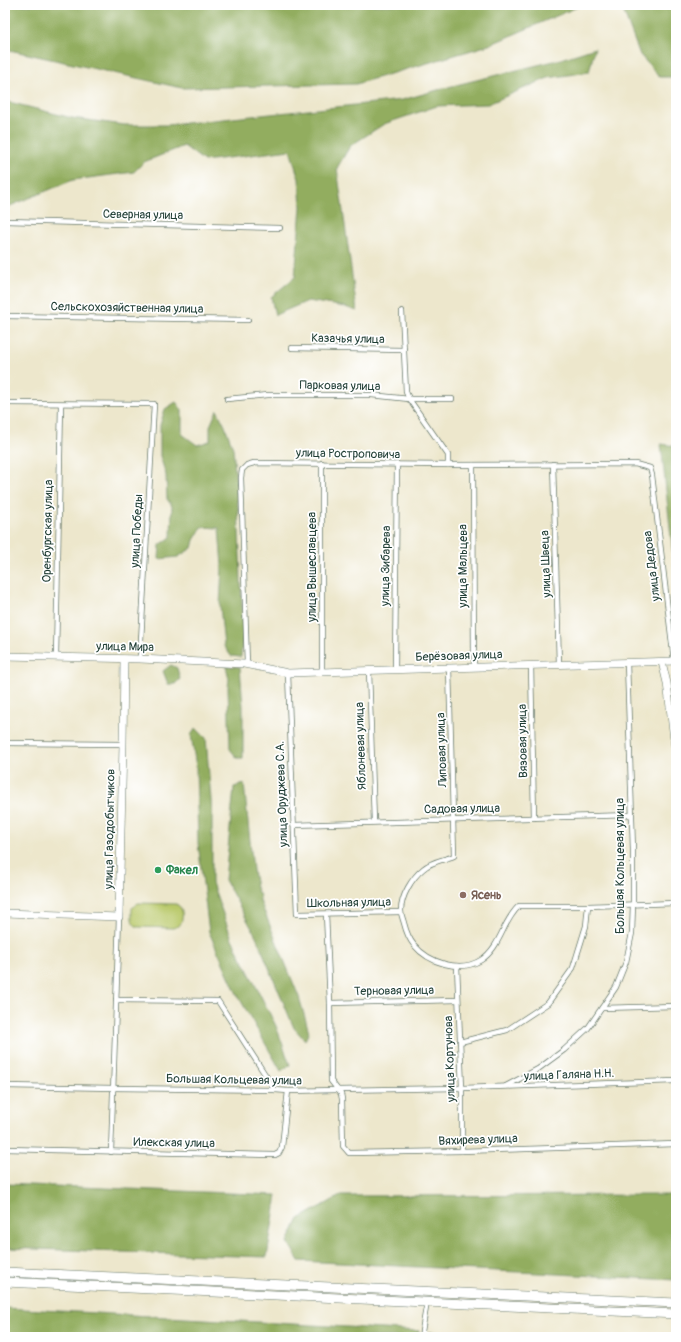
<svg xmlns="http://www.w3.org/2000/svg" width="681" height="1342" viewBox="0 0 681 1342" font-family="Pangolin,sans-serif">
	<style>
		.green { fill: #b9c96b; stroke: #6c8350 }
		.forest { fill: #92ad5f; stroke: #58754a }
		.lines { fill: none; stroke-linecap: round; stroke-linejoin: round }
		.street-casing { stroke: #677869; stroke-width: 6 }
		.secondary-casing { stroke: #677869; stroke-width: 8 }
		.highway-casing { stroke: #677869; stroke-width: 10 }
		.street { stroke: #fff; stroke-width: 4.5 }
		.secondary { stroke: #fff; stroke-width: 7 }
		.highway { stroke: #fff; stroke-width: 9 }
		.leisure-dot { fill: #2e9e5b; stroke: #fff; stroke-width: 1.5 }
		.education-dot { fill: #8d6e63; stroke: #fff; stroke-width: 1.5 }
		.labels { text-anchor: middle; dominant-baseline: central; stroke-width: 3.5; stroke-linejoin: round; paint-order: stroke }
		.street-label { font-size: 12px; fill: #1f3d34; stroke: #fff }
		.leisure-label { font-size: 12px; font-weight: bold; fill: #27864d; stroke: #fff; text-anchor: start }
		.education-label { font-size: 12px; font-weight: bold; fill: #785e54; stroke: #fff; text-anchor: start }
	</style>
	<rect width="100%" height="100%" fill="#fff"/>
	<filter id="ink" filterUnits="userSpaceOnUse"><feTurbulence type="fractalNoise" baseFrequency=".025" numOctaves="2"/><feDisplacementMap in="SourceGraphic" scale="8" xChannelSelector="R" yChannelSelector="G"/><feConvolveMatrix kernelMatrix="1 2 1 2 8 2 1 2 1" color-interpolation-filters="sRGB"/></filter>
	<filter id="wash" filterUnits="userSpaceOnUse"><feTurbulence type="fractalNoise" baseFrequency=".012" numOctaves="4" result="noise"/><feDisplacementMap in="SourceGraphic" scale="16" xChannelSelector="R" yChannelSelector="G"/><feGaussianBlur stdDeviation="0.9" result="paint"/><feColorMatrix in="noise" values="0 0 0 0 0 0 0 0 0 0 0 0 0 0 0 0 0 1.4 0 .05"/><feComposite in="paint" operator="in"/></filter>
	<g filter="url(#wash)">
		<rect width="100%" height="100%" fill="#ede7cc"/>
		<!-- green -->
		<path class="green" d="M138,903L176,904C184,907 184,920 179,926L173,928L138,927C130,924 132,915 132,908Z"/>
		<!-- forest -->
		<g class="forest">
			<polygon points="5,5 582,5 489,45 356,84 182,88 5,49"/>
			<polygon points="621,5 676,5 676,77 660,77 640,55"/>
			<polygon points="595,48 589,72 548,78 488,104 437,106 384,124 350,146 337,168 357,311 345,307 308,301 275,315 271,297 295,277 301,207 299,179 290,150 204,161 184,146 144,162 134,172 73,180 5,208 5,101 72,118 124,125 167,125 402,100 452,86 558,60"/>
			<polygon points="176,402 182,410 182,434 197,445 210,441 210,426 217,410 225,426 233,448 238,505 243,631 241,657 231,656 224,646 220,606 222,566 219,528 202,527 194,540 192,548 178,557 159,559 160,545 171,537 172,506 167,499 166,475 160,456 160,425 165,409"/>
			<polygon points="661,444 676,446 676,583"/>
			<polygon points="171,665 177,668 180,679 175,684 168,684 163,671"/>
			<polygon points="226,666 240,667 243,706 243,758 237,758 230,749 228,687 229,679"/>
			<polygon points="196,728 206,738 212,812 212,883 232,939 276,1026 290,1065 281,1071 237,994 209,932 198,843 196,767 191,735"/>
			<polygon points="244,784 253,870 256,888 260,896 260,901 299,997 309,1032 305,1040 294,1028 256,936 225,880 234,787"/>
			<polygon points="5,1184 277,1195 267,1257 5,1248"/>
			<polygon points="676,1195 676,1280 299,1261 288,1242 299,1219 340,1196"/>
			<polygon points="5,1308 419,1331 418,1337 5,1337"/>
			<polygon points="428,1332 530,1337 427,1337"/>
		</g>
	</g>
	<g filter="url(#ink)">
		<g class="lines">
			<defs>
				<g id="street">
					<polyline points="5,221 280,228"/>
					<polyline points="402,311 406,392 409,399 448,455 448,465"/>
					<polyline points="5,316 248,320"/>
					<polyline points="292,348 404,350"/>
					<polyline points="227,399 268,395 371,395 409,399 452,399"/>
					<polyline points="5,403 154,404 140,659"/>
					<polyline points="553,464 559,664"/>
					<polyline points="473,465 474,667"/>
					<polyline points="56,657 61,405"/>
					<polyline points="247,664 241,478 242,470 247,465 254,463 448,465 635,464 650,468 652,475 674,661"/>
					<polyline points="531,665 534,818"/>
					<path d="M449,667L454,856C444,860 432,861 423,869C412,878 401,896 401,911C401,915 403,919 404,923C406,931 409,939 414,945C429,963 460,973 481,960C501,947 502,922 519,906H588L676,903"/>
					<polyline points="395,669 397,464"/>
					<polyline points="369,670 374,822"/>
					<polyline points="322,671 322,463"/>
					<polyline points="288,673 297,914 401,912"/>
					<polyline points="5,743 123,744"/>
					<polyline points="293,825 631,815"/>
					<polyline points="326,914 330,1003 331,1081 341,1094 342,1099 343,1146 349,1153 462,1151 676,1144"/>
					<polyline points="457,966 462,1088 462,1151"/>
					<polyline points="116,1000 218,1001 275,1090"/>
					<polyline points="330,1003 458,1000"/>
					<polyline points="602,1008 676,1006"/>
					<polyline points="460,1042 507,1030 548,1003 573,968 586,926 588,906"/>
					<polyline points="5,1086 114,1088 275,1090 288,1091 337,1090 462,1088 676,1081"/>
					<polyline points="506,1086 538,1069 564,1050 588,1028 616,987 626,962 632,933 633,904 633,850 627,662"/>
					<polyline points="5,1149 275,1155 279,1153 282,1147 288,1091"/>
					<polyline points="111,1152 119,917"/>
					<polyline points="421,1337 427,1302"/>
				</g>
				<g id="secondary">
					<polyline points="5,656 140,659 244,664 288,673 676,661"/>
					<polyline points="662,662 667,683 676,755"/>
					<polyline points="5,913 119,917 123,744 124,659"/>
				</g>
				<g id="highway">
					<polyline points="5,1272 676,1303"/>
					<polyline points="5,1282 676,1314"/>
				</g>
			</defs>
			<!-- street casing -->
			<use href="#street" class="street-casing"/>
			<!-- secondary casing -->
			<use href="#secondary" class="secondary-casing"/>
			<!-- highway casing -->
			<use href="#highway" class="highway-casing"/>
			<!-- street -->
			<use href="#street" class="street"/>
			<!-- secondary -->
			<use href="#secondary" class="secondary"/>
			<!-- highway -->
			<use href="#highway" class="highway"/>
		</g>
	</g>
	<!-- markers -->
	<circle class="leisure-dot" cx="158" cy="870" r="4"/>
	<circle class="education-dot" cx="463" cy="895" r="4"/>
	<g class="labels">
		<!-- street labels -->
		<g class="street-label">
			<text transform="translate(143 215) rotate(1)">Северная улица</text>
			<text transform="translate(127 308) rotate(1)">Сельскохозяйственная улица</text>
			<text transform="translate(348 339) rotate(1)">Казачья улица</text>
			<text transform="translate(340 386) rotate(1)">Парковая улица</text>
			<text transform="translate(348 454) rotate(1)">улица Ростроповича</text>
			<text transform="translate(48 531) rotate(-89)">Оренбургская улица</text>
			<text transform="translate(137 531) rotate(-87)">улица Победы</text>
			<text transform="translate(546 564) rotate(-92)">улица Швеца</text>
			<text transform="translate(386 566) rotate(-89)">улица Зибарева</text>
			<text transform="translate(463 566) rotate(-90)">улица Мальцева</text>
			<text transform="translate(652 566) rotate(-97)">улица Дедова</text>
			<text transform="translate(312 567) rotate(-90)">улица Вышеславцева</text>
			<text transform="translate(125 647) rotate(1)">улица Мира</text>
			<text transform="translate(459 656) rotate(-2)">Берёзовая улица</text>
			<text transform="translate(523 741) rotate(-91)">Вязовая улица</text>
			<text transform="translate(361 746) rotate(-92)">Яблоневая улица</text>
			<text transform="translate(442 750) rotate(-92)">Липовая улица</text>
			<text transform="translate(282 794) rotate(-92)">улица Оруджева С.А.</text>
			<text transform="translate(462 809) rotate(-1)">Садовая улица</text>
			<text transform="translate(110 829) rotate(-89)">улица Газодобытчиков</text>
			<text transform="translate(620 866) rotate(-90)">Большая Кольцевая улица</text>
			<text transform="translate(349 903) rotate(-1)">Школьная улица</text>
			<text transform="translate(394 991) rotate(-1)">Терновая улица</text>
			<text transform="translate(450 1059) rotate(-92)">улица Кортунова</text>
			<text transform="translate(569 1075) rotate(-2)">улица Галяна Н.Н.</text>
			<text transform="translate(234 1080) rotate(1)">Большая Кольцевая улица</text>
			<text transform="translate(478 1140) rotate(-2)">Вяхирева улица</text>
			<text transform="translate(174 1143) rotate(1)">Илекская улица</text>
		</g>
		<!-- leisure labels -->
		<g class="leisure-label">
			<text x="166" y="870">Факел</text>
		</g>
		<!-- education labels -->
		<g class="education-label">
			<text x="471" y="895">Ясень</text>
		</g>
	</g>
	<!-- margin -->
	<rect width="681" height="1342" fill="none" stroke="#fff" stroke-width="20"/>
</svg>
